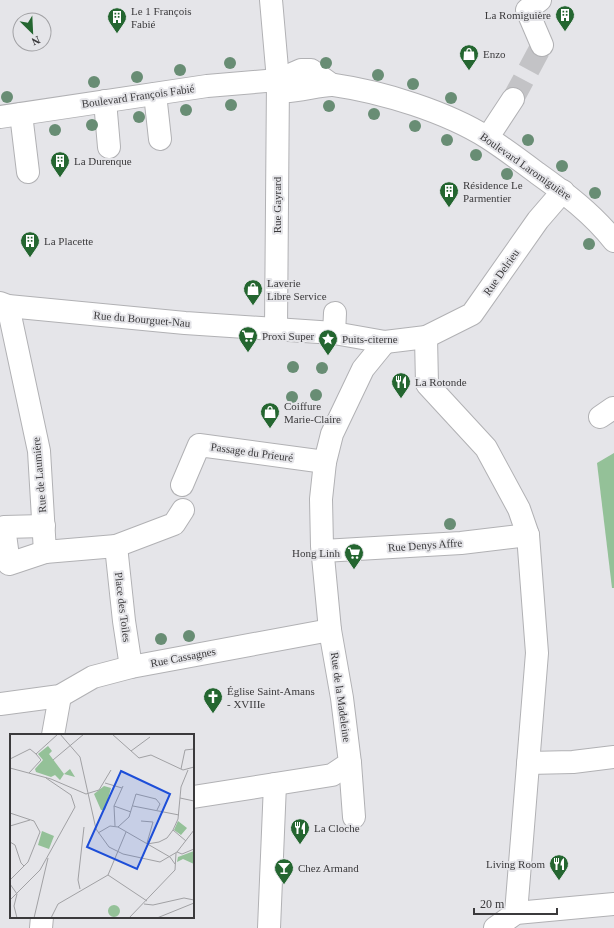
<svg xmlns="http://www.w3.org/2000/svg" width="614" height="928" viewBox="0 0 614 928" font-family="Georgia,serif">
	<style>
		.green { fill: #94c198 }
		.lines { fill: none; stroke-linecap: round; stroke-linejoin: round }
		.minor-tunnel { stroke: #c3c3c6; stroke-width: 22; stroke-dasharray: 22 11; stroke-linecap: butt }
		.minor-casing { stroke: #b1b1b4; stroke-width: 24 }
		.minor { stroke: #fff; stroke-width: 22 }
		.tree { fill: #688d74 }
		.labels { text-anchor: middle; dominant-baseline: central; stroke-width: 4; stroke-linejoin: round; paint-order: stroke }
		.poi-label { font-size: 11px; fill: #3b3a3c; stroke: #e5e5e9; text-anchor: start }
		.street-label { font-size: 11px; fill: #3b3a3c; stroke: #e5e5e9 }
		.inset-road { fill: none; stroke: #a1a1a4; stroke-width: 1 }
		.view { fill: #1d4ed8; fill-opacity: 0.15; stroke: #1d4ed8; stroke-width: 2 }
		.inset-edge { fill: none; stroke: #3b3a3c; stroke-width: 2 }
	</style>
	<rect width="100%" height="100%" fill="#e5e5e9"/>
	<!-- green -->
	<polygon class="green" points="614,453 614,588 612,588 597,463"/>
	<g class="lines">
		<!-- minor-tunnel -->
		<polyline class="minor-tunnel" points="513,99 542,45"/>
		<defs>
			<g id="minor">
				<polyline points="271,0 278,80 276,329"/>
				<polyline points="540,0 527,10 542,45"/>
				<path d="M278,80L286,91C300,91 323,84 334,85C383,92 447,112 488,138C505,149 521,161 537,173C565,193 593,214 614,241"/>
				<polyline points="155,94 160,139"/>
				<polyline points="105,101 109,147"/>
				<polyline points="21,114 28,172"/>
				<polyline points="0,117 207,86 278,80 301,70 311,70 332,85"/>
				<polyline points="488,137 513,99"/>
				<polyline points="0,303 8,306 185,323 334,333 385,342 426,337 472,314 538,220 563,191"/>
				<polyline points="8,306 39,451 45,552 116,546 174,524 183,510"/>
				<polyline points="334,333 335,313"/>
				<polyline points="426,337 427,384 486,448 519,509 528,535 537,653 516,913"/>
				<polyline points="600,417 613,408"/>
				<polyline points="182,485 199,445 325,462"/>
				<polyline points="44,526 4,527 9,564 45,552"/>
				<polyline points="116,546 124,621 131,667"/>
				<polyline points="323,551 461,543 528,535"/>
				<polyline points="0,704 60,696 93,677 131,667 330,630"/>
				<polyline points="53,735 60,696"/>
				<polyline points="350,763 354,817"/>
				<polyline points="528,763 573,762 614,757"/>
				<polyline points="193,797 332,775 350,763 342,698 330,630 322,546 321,499 325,462 332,434 363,369 385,342"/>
				<polyline points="41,928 42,917"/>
				<polyline points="269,928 275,784"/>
				<polyline points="495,928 516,913 614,904"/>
			</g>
		</defs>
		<!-- minor casing -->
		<use href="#minor" class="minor-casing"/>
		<!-- minor -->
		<use href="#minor" class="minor"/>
	</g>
	<!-- trees -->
	<g class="tree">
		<circle cx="230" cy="63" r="6"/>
		<circle cx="326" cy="63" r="6"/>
		<circle cx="180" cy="70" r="6"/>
		<circle cx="378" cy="75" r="6"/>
		<circle cx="137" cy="77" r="6"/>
		<circle cx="94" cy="82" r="6"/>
		<circle cx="413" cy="84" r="6"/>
		<circle cx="7" cy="97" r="6"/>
		<circle cx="451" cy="98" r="6"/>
		<circle cx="231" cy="105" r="6"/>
		<circle cx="329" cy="106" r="6"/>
		<circle cx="186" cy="110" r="6"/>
		<circle cx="374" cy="114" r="6"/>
		<circle cx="139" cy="117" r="6"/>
		<circle cx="92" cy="125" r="6"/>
		<circle cx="415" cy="126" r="6"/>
		<circle cx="55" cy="130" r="6"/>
		<circle cx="447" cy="140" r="6"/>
		<circle cx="528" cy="140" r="6"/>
		<circle cx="476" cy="155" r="6"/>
		<circle cx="562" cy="166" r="6"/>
		<circle cx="507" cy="174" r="6"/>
		<circle cx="595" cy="193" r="6"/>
		<circle cx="589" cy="244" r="6"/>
		<circle cx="293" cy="367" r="6"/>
		<circle cx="322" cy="368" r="6"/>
		<circle cx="316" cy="395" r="6"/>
		<circle cx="292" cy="397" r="6"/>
		<circle cx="450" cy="524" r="6"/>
		<circle cx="189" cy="636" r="6"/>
		<circle cx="161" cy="639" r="6"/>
	</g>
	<!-- icons -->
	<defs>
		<symbol id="building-pin" viewBox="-11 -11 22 30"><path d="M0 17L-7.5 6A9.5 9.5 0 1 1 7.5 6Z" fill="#246630" stroke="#e5e5e9"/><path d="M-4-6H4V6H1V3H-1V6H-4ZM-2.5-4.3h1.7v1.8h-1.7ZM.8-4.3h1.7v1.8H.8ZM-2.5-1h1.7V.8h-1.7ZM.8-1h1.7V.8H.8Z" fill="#fff"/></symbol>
		<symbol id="shop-pin" viewBox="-11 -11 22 30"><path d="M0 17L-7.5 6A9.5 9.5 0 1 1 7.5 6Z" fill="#246630" stroke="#e5e5e9"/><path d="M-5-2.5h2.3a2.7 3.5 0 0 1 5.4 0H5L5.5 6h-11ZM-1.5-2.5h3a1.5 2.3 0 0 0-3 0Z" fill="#fff"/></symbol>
		<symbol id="supermarket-pin" viewBox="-11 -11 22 30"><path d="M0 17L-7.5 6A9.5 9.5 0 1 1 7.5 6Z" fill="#246630" stroke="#e5e5e9"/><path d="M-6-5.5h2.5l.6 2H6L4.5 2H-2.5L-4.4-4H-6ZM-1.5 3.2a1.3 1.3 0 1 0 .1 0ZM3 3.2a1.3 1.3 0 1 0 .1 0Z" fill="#fff"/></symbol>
		<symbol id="sight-pin" viewBox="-11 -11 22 30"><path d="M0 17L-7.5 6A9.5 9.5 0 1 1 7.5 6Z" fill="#246630" stroke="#e5e5e9"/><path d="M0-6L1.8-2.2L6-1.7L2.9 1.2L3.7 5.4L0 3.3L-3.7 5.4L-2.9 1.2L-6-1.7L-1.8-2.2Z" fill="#fff"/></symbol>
		<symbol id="restaurant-pin" viewBox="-11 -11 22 30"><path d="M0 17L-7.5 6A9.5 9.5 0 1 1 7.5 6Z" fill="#246630" stroke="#e5e5e9"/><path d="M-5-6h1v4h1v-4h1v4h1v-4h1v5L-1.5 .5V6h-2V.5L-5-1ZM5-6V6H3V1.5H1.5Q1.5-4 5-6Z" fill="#fff"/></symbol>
		<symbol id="church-pin" viewBox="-11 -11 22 30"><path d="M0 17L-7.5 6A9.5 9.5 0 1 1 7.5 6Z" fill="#246630" stroke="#e5e5e9"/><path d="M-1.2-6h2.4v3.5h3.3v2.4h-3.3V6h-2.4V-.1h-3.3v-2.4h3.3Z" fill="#fff"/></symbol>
		<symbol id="bar-pin" viewBox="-11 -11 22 30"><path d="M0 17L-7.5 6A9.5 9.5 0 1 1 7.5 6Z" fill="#246630" stroke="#e5e5e9"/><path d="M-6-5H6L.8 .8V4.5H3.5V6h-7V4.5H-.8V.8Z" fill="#fff"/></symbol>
	</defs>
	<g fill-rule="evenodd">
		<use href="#building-pin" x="554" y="4" width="22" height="30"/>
		<use href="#building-pin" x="106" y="6" width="22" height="30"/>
		<use href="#shop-pin" x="458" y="43" width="22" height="30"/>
		<use href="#building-pin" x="49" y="150" width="22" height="30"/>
		<use href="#building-pin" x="438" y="180" width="22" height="30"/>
		<use href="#building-pin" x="19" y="230" width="22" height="30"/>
		<use href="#shop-pin" x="242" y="278" width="22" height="30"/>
		<use href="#supermarket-pin" x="237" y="325" width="22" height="30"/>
		<use href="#sight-pin" x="317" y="328" width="22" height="30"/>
		<use href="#restaurant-pin" x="390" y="371" width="22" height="30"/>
		<use href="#shop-pin" x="259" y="401" width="22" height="30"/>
		<use href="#supermarket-pin" x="343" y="542" width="22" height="30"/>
		<use href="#church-pin" x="202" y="686" width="22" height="30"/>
		<use href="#restaurant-pin" x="289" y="817" width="22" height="30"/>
		<use href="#restaurant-pin" x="548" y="853" width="22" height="30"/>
		<use href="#bar-pin" x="273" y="857" width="22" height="30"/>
	</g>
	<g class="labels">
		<!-- poi labels -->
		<g class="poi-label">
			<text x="131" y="11">Le 1 François<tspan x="131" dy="13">Fabié</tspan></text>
			<text x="551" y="15" text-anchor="end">La Romiguière</text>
			<text x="483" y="54">Enzo</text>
			<text x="74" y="161">La Durenque</text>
			<text x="463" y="185">Résidence Le<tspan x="463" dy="13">Parmentier</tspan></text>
			<text x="44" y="241">La Placette</text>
			<text x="267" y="283">Laverie<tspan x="267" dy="13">Libre Service</tspan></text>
			<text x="262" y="336">Proxi Super</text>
			<text x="342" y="339">Puits-citerne</text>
			<text x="415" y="382">La Rotonde</text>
			<text x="284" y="406">Coiffure<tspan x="284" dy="13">Marie-Claire</tspan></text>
			<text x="340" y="553" text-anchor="end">Hong Linh</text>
			<text x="227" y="691">Église Saint-Amans<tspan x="227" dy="13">- XVIIIe</tspan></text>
			<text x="314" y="828">La Cloche</text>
			<text x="545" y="864" text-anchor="end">Living Room</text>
			<text x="298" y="868">Chez Armand</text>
		</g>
		<!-- street labels -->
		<g class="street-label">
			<text transform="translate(138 96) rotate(-8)">Boulevard François Fabié</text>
			<text transform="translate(526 166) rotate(35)">Boulevard Laromiguière</text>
			<text transform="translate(277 205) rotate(-90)">Rue Gayrard</text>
			<text transform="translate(501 272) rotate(-55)">Rue Delrieu</text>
			<text transform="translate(142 319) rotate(5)">Rue du Bourguet-Nau</text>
			<text transform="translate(252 452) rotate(8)">Passage du Prieuré</text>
			<text transform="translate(39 475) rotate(-95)">Rue de Laumière</text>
			<text transform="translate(425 545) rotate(-4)">Rue Denys Affre</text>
			<text transform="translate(123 607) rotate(83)">Place des Toiles</text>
			<text transform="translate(183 657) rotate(-11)">Rue Cassagnes</text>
			<text transform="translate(341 697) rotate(82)">Rue de la Madeleine</text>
		</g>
	</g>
	<!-- overview -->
	<g transform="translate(10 734)">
		<rect width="184" height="184" fill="#e5e5e9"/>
		<path d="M38,12L42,17L39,20L54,40L60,35L65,43L54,40L50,46L45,41L41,43L26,38L25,35L33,26L28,20ZM94,52L101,54L95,76H91L84,60ZM168,87L177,94L171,101L164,96ZM32,97L44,102L39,115L28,111ZM184,117V130L173,125L167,128L168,123ZM98 177a6 6 0 1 1 12 0a6 6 0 1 1-12 0Z" fill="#94c198"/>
		<path class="inset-road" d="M50,0L70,23L86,95L99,113L113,120L150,128L167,118L184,96M102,0L129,24L141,21L173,36L184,33M121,17L140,3M0,25L20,15L26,20M43,26L74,0M0,34L41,45L76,60L89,56L101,36M171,35L175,16L184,15M19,39L31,26L26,20L48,0M95,49L112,54M170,64L184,67M104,72L121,78M123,72L169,81M0,79L24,87L30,98L18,128L0,146M131,87L143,88L137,109M0,92L20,86M105,92L104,72L113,52M108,93L119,83L126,60L146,65L150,70L147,76M163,96L176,107M88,99L100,92L108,93L160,123L165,130M0,108L5,111L11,129L14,132M137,110L149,108L157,104L163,96L168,85L171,53L178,36M167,118L172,120L184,115M98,141L137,167M0,150L7,160L4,172L7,184M70,155L68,146L74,93M0,166L30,136L65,73L61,61L36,44M134,170L143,171L174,164L184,166M24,184L38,124M41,184L48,170L98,141L116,98M119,184L165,136L166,119M147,184L184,169"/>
		<path class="view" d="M111,37L160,60L127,135L77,113Z"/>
		<rect width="184" height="184" class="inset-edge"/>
	</g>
	<!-- north arrow -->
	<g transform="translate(32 32) rotate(156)"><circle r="19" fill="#e5e5e9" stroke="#a1a1a4"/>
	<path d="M0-3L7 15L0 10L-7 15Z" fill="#246630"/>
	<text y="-6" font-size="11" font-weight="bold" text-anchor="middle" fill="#3b3a3c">N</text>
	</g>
	<!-- scale -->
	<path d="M474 908v6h83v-6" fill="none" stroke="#3b3a3c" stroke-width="2"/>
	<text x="480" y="908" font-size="12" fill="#3b3a3c" stroke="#e5e5e9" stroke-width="3" paint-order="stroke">20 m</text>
</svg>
